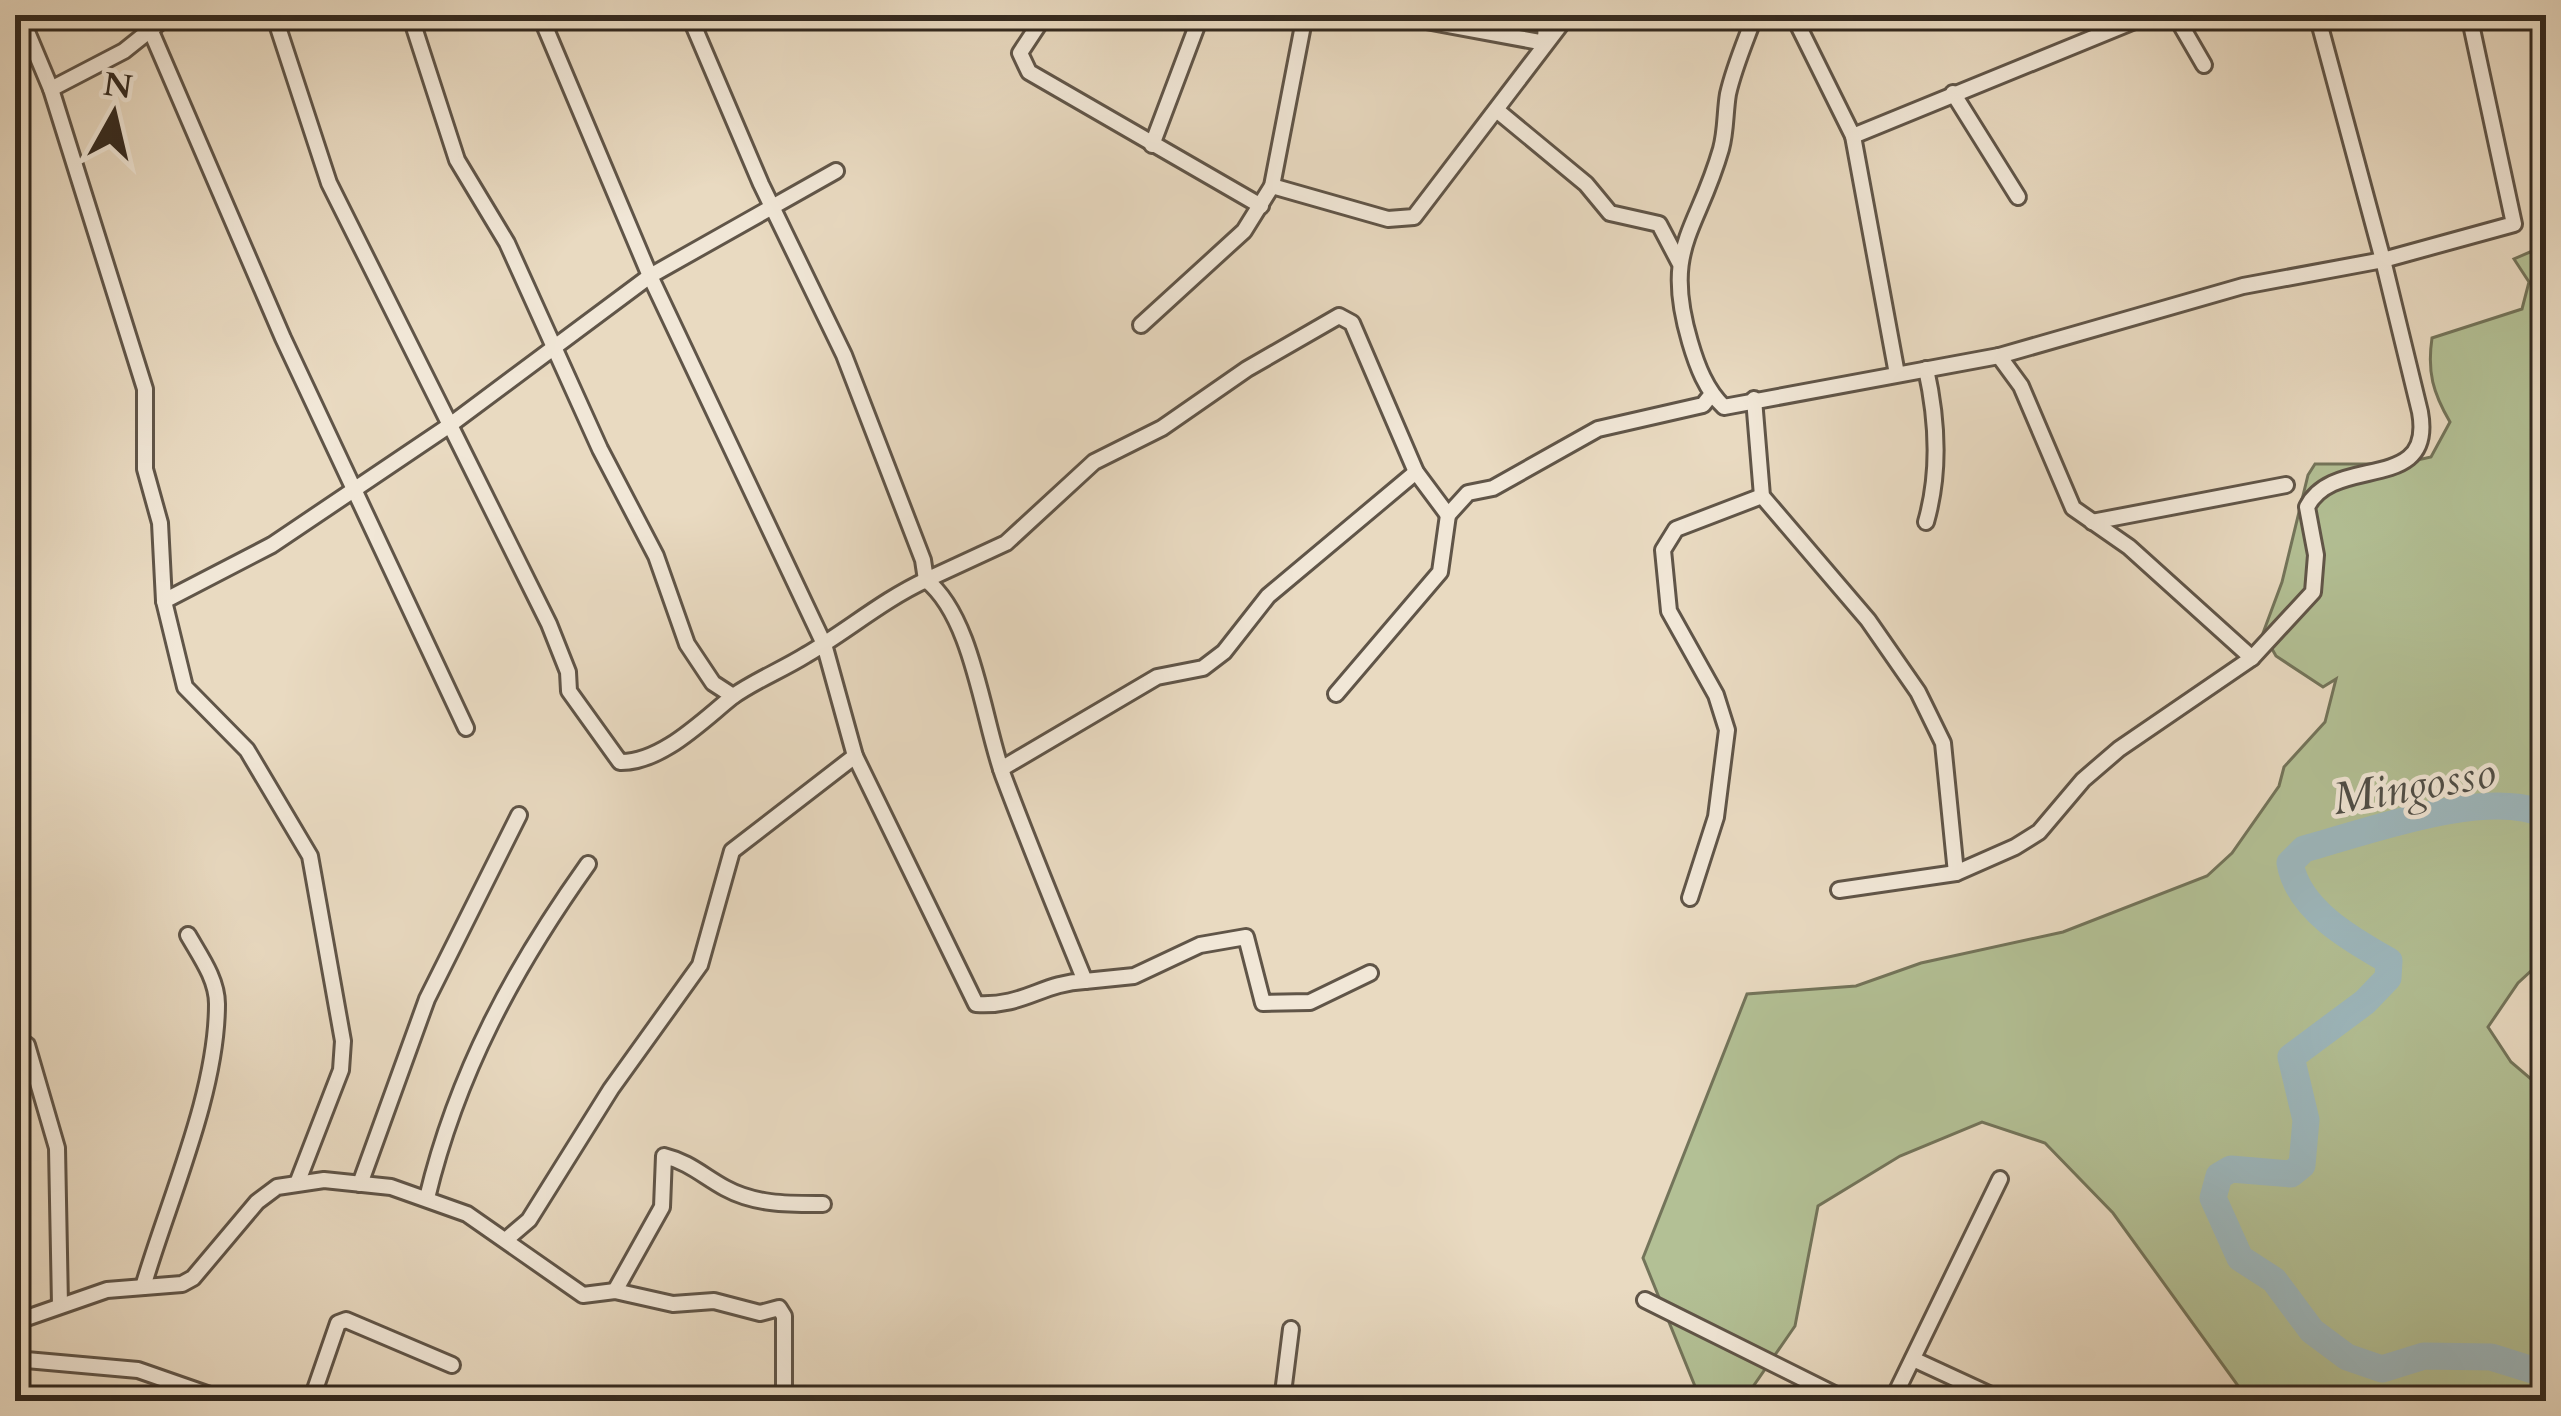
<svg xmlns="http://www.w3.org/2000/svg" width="2561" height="1416" viewBox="0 0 2561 1416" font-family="Cardo,serif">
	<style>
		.green { fill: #b3c095; stroke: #73745a; stroke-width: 3 }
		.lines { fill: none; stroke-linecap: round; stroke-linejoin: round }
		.river { stroke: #9db8be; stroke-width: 27 }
		.street-casing { stroke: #605548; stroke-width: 20 }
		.street { stroke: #f1e7d7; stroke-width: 14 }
		.labels { text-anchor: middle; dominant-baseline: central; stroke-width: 9; stroke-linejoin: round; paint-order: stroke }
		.water-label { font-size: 45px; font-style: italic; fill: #4e4d47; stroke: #f1e7d7 }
	</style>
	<rect width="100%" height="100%" fill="#e9dac1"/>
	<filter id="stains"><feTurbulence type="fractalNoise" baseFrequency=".00167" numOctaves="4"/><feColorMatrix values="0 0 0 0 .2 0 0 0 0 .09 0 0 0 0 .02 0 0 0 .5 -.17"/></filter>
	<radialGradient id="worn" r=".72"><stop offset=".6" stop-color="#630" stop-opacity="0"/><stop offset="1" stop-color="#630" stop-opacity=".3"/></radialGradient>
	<!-- green -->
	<path class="green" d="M2546,245V957L2518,983L2488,1027L2511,1062L2537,1084L2546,1116V1401H2249L2113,1213L2045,1143L1982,1122L1900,1156L1818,1206L1795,1326L1743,1401H1701L1643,1258L1747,994L1856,986L1921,963L2063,932L2207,876L2232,853L2279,786L2284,767L2325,722L2336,679L2323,687L2276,656L2263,633L2282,582L2308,475L2315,464H2400L2431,457L2450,422C2433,393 2427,372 2432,338L2522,309L2529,282L2514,259Z"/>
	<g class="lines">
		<!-- river -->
		<path class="river" d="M2546,815C2487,787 2367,832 2304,849L2290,863C2298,910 2352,940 2389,961L2388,978L2365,1002L2291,1057L2306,1120L2302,1165L2291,1174L2231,1169L2219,1176L2213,1198L2240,1258L2274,1280L2312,1331L2347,1357L2382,1369L2424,1356L2491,1357L2546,1374"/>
		<defs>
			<g id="street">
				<polyline points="20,15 51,89 145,389 145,469 160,523 164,601 185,687 247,750 310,856 343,1041 341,1070 298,1181"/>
				<polyline points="274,15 329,183 450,425 650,276 836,171"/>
				<polyline points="410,15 457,160 507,243 600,449 656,556 687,644 713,683 733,696"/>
				<polyline points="689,15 761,184 844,355 923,560 926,580 1006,543 1094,462 1162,428 1247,369 1339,316 1352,323 1416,472 1448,515 1468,493 1493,488 1598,429 1703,405 1711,395"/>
				<polyline points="1045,15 1020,53 1029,72 1261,206"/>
				<polyline points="1394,15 1545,43 1546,15"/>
				<path d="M1755,15C1746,40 1734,67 1728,94C1725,112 1726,131 1721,149C1697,233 1662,247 1690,342C1697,366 1706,390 1724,407L1999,356L2243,286L2383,260L2317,15"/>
				<polyline points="1793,15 1853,136 2149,15"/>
				<polyline points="2175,15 2204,65"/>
				<polyline points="150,29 283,338 466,728"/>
				<polyline points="51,89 124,51 169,15"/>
				<polyline points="1953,93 2018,197"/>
				<polyline points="1499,112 1586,184 1610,213 1659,224 1679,262"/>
				<polyline points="1853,136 1897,374"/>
				<polyline points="1152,145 1201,15"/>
				<polyline points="1272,186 1388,219 1414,217 1568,15"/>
				<polyline points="1141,325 1244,231 1272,186 1305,15"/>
				<polyline points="1999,356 2021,386 2073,508 2129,547 2252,658"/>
				<polyline points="1754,399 1762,496 1868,620 1918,692 1943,743 1956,873"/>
				<path d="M1926,522C1940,473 1937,418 1926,369"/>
				<polyline points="2092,522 2286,485"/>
				<path d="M164,601L272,545L450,425L549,624L568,672L569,691L620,762C661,763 702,721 732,697C754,681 782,670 806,655C847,631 883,600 926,580C973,617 983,720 1003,775C1029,844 1057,913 1085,981C1041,983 1024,1007 976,1004L855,756L824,644L650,276L540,15"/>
				<polyline points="1336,694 1440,572 1448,515"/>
				<polyline points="1001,769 1157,677 1203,668 1224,652 1268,596 1416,472"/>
				<path d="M1839,890L1956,873L2015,847L2039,832L2083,780L2119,749L2252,658L2313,592L2316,555L2307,507C2334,453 2435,495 2420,412L2383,260L2514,224L2469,15"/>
				<polyline points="1690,898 1716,817 1727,730 1716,695 1669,611 1663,550 1676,529 1762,496"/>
				<polyline points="1085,981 1134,976 1200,945 1246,937 1263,1003 1310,1002 1370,973"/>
				<polyline points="27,1045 57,1148 60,1305"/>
				<polyline points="360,1184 427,999 519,815"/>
				<path d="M427,1198C457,1073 514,968 588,864"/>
				<polyline points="508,1238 529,1220 611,1089 700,965 732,851 855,756"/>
				<path d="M143,1287C168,1201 217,1094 217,1004C217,979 200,956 188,935"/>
				<path d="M615,1291L662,1207L664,1156C689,1162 703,1176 725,1188C756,1205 790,1204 823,1204"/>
				<polyline points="1645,1300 1848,1401"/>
				<polyline points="15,1322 107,1290 182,1284 193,1278 257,1202 277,1187 324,1180 391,1187 467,1214 583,1295 615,1291 673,1304 714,1301 760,1313 779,1308 784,1316 784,1401"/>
				<polyline points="15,1359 138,1370 227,1401"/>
				<polyline points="1913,1359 2004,1401"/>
				<polyline points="311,1401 338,1323 346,1320 452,1365"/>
				<polyline points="1282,1401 1291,1329"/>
				<polyline points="1892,1401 2000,1179"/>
			</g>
		</defs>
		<!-- street casing -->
		<use href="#street" class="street-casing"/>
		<!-- street -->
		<use href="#street" class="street"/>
	</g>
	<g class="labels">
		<!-- water labels -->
		<g class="water-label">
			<text transform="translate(2414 786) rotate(-10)">Mingosso</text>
		</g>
	</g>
	<!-- margin -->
	<rect width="2561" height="1416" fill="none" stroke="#e9dac1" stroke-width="60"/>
	<rect x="18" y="18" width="2525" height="1380" fill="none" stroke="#33291f" stroke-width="6"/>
	<rect x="30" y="30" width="2501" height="1356" fill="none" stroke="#33291f" stroke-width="3"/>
	<!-- north arrow -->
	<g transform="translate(114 114) rotate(8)" stroke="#f1e7d7" stroke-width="9" paint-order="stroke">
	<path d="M0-9L21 45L0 30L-21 45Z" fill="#33291f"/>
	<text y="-18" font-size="33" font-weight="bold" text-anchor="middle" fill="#33291f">N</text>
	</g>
	<rect width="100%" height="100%" filter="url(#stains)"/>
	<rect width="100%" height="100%" fill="url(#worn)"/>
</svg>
